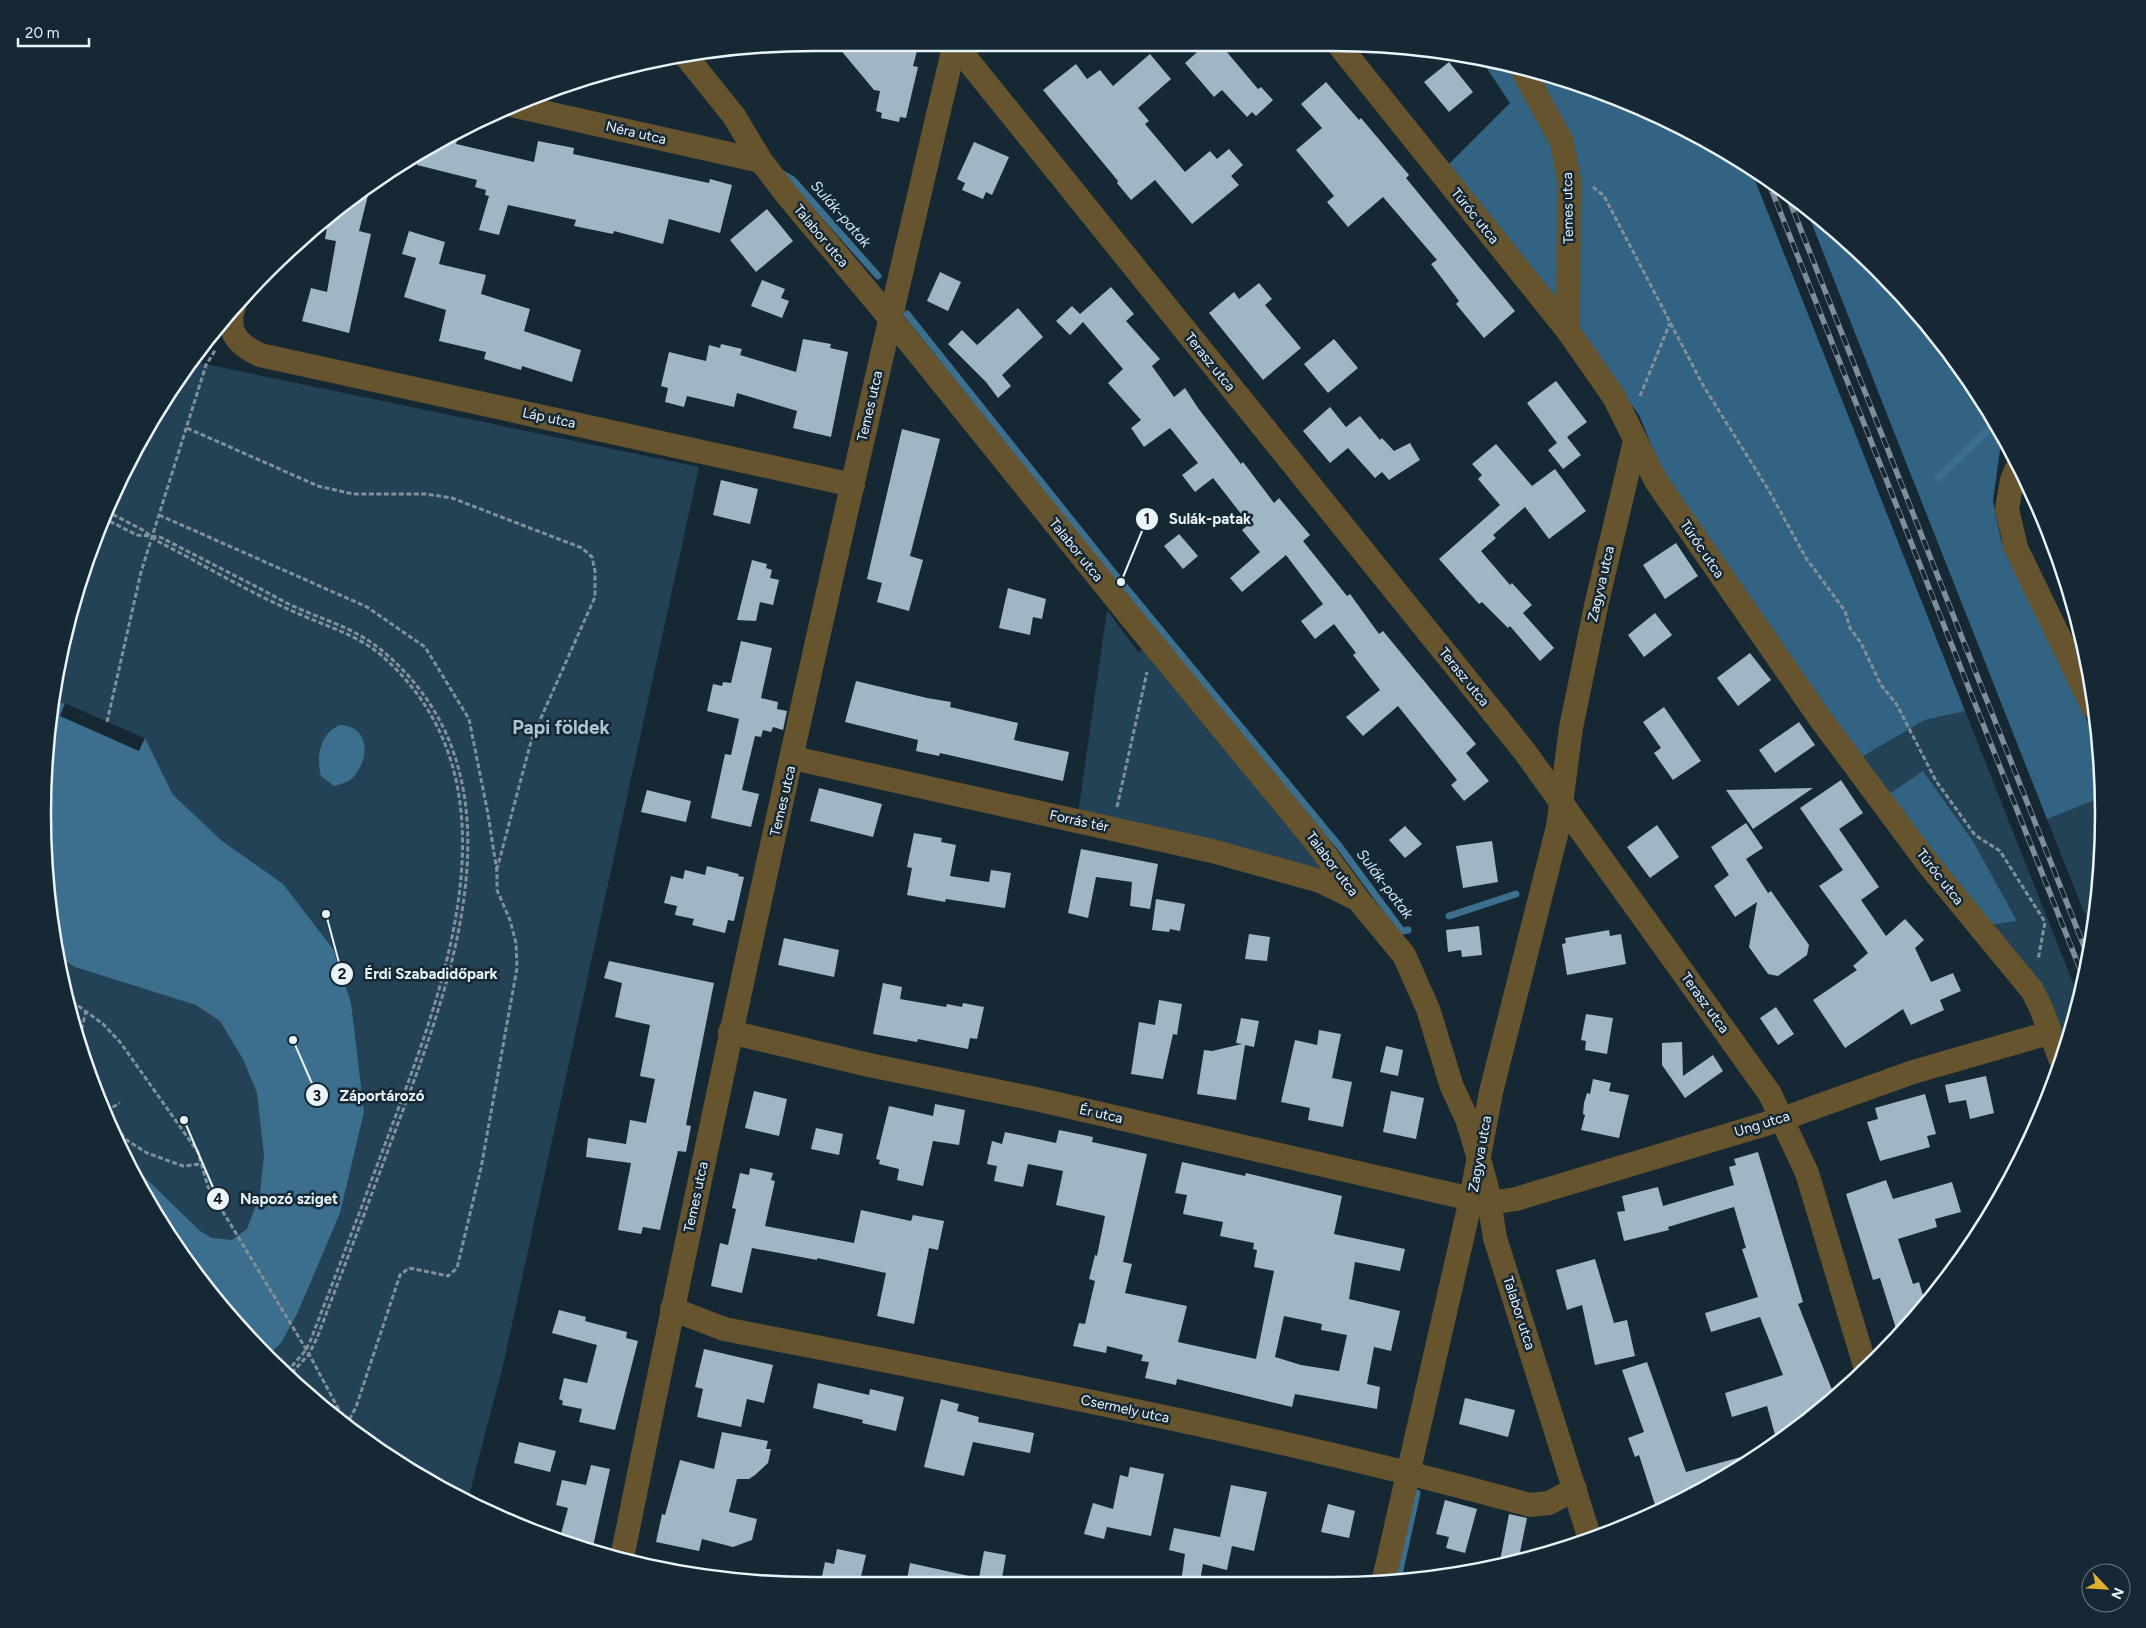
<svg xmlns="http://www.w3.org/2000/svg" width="2146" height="1628" viewBox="0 0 2146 1628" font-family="Figtree,sans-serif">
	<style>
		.green { fill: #244255 }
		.forest { fill: #326382 }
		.water { fill: #3c6e8d }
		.pier { fill: #162834 }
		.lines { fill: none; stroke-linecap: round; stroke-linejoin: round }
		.stream { stroke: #3c6e8d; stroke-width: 7 }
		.building { fill: #a0b6c5; fill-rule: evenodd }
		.path { stroke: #81909a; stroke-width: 3; stroke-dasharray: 5 2.5; stroke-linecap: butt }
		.street { stroke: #65542d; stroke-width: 24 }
		.rail-casing { stroke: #7f8e98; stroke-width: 5.5 }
		.rail { stroke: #162834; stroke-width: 4; stroke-dasharray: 11; stroke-linecap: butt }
		.labels { text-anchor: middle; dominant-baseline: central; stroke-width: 5; stroke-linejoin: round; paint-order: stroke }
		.street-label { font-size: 14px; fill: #e9f4fd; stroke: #162834 }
		.water-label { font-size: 15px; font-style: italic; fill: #c9e6fa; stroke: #162834 }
		.district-label { font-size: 19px; font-weight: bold; fill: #aec4d4; stroke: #162834 }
		.rim { fill: none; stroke: #e9f4fd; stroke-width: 2.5 }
		.leader { fill: none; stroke: #e9f4fd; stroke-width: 2 }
		.callout-dot { fill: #e9f4fd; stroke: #162834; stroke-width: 2 }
		.mark-label { font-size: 15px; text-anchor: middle; font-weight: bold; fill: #111 }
		.callout-label { font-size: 15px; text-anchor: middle; font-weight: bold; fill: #e9f4fd; stroke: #162834; stroke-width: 5; stroke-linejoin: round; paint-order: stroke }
	</style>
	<rect width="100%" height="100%" fill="#162834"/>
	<!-- green -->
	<g class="green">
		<path d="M191,361L699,467L504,1361L468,1500C455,1494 439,1489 426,1481C401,1465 379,1447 355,1430C339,1418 321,1407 306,1394C267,1362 232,1321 202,1281C35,1063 0,772 103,519C126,463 154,409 191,361Z"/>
		<polygon points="1107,610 1138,652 1162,639 1336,881 1078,814"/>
		<polygon points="1965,711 2079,998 2065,1042 1990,925 2017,921 1973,841 1924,772 1888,795 1860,758 1925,720"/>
		<polygon points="2102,796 2103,814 2092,932 2047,819"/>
	</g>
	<!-- forest -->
	<g class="forest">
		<polygon points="1482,61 1532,69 1673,122 1751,170 1965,711 1925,720 1860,758 1663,473 1639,415 1449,164 1510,103"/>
		<polygon points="1804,204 1878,269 1973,385 2007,448 2000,450 1993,501 2001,540 2096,739 2102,796 2100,798 2047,819"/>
		<polygon points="1923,771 1973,841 2017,921 1990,925 1888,795"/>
	</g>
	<!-- water -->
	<g class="water">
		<polygon points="65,703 145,738 173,795 222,841 283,884 333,949 351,1003 364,1112 340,1213 297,1314 281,1343 267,1356 234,1323 173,1243 119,1148 130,1163 200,1231 212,1238 232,1240 247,1229 260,1194 264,1155 257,1093 243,1059 220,1021 196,1005 75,967 56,955 44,864 44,763 52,704"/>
		<path d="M340,725C369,726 370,757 355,775C350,782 341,784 334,786L321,776C316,757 320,733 340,725Z"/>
	</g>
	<!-- pier -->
	<polygon class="pier" points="65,703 145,738 139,751 60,716"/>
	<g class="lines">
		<!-- stream -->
		<g class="stream">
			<polyline points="781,173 793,180 878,276"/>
			<polyline points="907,314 1121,582 1340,847 1402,931 1408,930"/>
			<polyline points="1938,478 1994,424"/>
			<polyline points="1449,916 1516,894"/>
			<polyline points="1398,1579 1417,1493"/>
		</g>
	</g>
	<!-- building -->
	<g class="building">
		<polygon points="1205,45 1221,45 1258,89 1261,87 1273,100 1256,116 1252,112 1247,117 1222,90 1214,97 1185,63"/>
		<polygon points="839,48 902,48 917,51 913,66 918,67 906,118 900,117 899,122 881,118 882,113 876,111 880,91 874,90"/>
		<polygon points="1150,54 1171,79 1138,108 1149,121 1145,124 1185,172 1210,151 1217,159 1229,149 1243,165 1231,176 1239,185 1192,224 1155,180 1131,200 1117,183 1118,181 1043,90 1076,64 1087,79 1100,70 1113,86"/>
		<polygon points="1449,62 1473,92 1449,112 1424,82"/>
		<polygon points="1326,82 1359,120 1361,118 1409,175 1406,178 1515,311 1484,338 1456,304 1459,301 1431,264 1437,260 1383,197 1348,227 1327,202 1334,196 1296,150 1322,128 1301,104"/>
		<polygon points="460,130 456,144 534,162 538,141 574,148 573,154 709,183 710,179 732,185 720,233 669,219 663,244 614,231 613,234 574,226 576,220 508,205 499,235 479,230 489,196 485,195 486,190 475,187 477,180 417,165 420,152"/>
		<polygon points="974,142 1009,157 992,195 986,192 983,199 962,190 965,183 957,179"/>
		<polygon points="370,187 359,231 371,234 349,333 302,321 311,288 327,292 336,241 325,239 329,217"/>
		<polygon points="767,209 793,241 756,272 730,240"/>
		<polygon points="409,231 445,242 439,264 486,275 481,294 530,309 524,331 581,350 572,382 522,366 521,370 484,359 486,352 439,341 446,310 404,297 416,258 402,254"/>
		<polygon points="940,272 961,282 948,311 927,301"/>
		<polygon points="762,280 785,289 781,298 789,301 782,318 751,306"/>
		<polygon points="1259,283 1272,299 1265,305 1301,348 1263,380 1209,313 1234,292 1239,299"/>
		<polygon points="1111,287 1134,314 1126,321 1160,359 1152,366 1174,397 1185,388 1198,408 1241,464 1243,462 1274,503 1279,498 1310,535 1303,541 1347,596 1350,594 1379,634 1383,631 1476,744 1466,753 1489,781 1464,801 1451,785 1457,780 1398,706 1363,736 1346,717 1380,690 1353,655 1356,653 1334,624 1315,639 1301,621 1323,604 1286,555 1242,592 1230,578 1260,552 1242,530 1249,524 1213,478 1195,492 1182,475 1198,463 1170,428 1144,447 1131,428 1141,420 1108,383 1123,369 1083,322 1070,335 1056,321 1072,306 1080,314"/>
		<polygon points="1018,308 1043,337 1002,375 1011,386 998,398 986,382 948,344 962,330 977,345"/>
		<polygon points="803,339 831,344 830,348 848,352 831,437 793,428 797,411 737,393 734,407 687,396 684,407 665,402 668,388 661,386 669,352 706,361 709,345 720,348 721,344 742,349 740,355 796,372"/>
		<polygon points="1334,339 1358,368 1328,393 1304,364"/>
		<polygon points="1556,381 1587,422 1567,437 1581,455 1563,469 1548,450 1557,443 1527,403"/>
		<polygon points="1330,407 1346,427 1360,416 1380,440 1382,438 1394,451 1410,443 1420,460 1389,480 1382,472 1375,478 1348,448 1330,463 1303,431"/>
		<polygon points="902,429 940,439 910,556 923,560 909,611 877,602 882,583 867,579"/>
		<polygon points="1496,444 1532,486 1555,469 1586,511 1549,539 1525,507 1493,535 1496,538 1481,551 1510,585 1512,583 1532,605 1523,613 1554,648 1540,661 1510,626 1508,628 1482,602 1479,604 1439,559 1500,505 1478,479 1482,475 1472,464"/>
		<polygon points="721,480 758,489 750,524 713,515"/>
		<polygon points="1179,534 1198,556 1183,569 1164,546"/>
		<polygon points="1676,543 1698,576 1665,599 1643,565"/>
		<polygon points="752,560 767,564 766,568 772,570 770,578 779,580 773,605 760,602 756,621 737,620"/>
		<polygon points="1008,588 1046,599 1042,619 1033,617 1030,635 999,628"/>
		<polygon points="1655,613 1672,635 1644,657 1628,635"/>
		<polygon points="741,641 772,648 761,698 778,702 777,709 787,711 783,730 773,727 771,732 763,730 761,737 755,736 742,790 759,794 751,827 711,818 725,754 731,755 739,719 707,711 713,684 722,686 723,682 731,683"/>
		<polygon points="1750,653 1771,680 1738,706 1717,678"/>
		<polygon points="856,681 927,698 951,702 950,707 1018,723 1014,740 1069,752 1063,781 940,753 939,756 916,751 918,740 845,722"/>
		<polygon points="1664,707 1701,761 1673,780 1654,753 1661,748 1643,722"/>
		<polygon points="1799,722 1815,745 1775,773 1759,750"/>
		<polygon points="1841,780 1863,813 1839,829 1879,887 1861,900 1886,936 1905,919 1924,940 1915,948 1931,982 1953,973 1961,991 1940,1000 1944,1010 1911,1025 1903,1009 1845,1048 1813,1000 1857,970 1853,966 1868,953 1819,886 1843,870 1800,808"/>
		<polygon points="819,788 882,804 873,837 810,821"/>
		<polygon points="1813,788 1753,829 1726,790"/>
		<polygon points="647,790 691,801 686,822 641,812"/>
		<polygon points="1746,823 1763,848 1746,859 1768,893 1771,891 1809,945 1807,955 1778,976 1768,974 1749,947 1757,902 1735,917 1714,886 1729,875 1711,847"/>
		<polygon points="1657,825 1679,857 1650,878 1627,847"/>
		<polygon points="1405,826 1422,844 1405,858 1389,840"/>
		<polygon points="914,833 942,838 941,842 956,845 950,876 989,882 991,870 1011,873 1005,908 946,899 945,902 907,895 912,868 907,867"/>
		<polygon points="1492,841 1498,882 1463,888 1456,846"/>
		<polygon points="1081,849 1158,864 1150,909 1130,906 1132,882 1096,877 1088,918 1068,913"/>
		<polygon points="707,866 739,874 738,876 744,877 734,921 728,920 725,933 692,925 694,919 675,915 677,906 664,903 671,876 683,879 685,870 705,875"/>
		<polygon points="1156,899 1185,904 1180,931 1170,929 1169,932 1152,930"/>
		<polygon points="1479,926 1482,955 1462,957 1461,950 1448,952 1446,930"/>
		<polygon points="1609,930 1610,936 1621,934 1626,964 1567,975 1562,944 1566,943 1565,938"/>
		<polygon points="1249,934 1270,937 1267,961 1245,959"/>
		<polygon points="784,938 839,950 834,977 778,965"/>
		<polygon points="609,961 714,983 686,1125 691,1126 686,1152 678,1151 660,1230 643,1227 641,1234 618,1230 631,1163 586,1157 588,1138 626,1144 630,1120 646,1123 655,1079 640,1076 650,1025 615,1017 622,983 604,978"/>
		<polygon points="883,983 902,987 900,999 946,1007 947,1004 962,1007 963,1003 984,1007 977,1039 970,1038 968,1049 918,1039 917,1042 873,1034"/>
		<polygon points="1159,1000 1182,1004 1177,1035 1173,1034 1163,1079 1131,1074 1139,1022 1155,1025"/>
		<polygon points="1776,1007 1794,1034 1778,1045 1760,1018"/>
		<polygon points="1586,1014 1613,1018 1607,1054 1585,1050 1586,1041 1581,1040"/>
		<polygon points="1241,1018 1259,1021 1254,1047 1245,1045 1236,1100 1197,1094 1204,1050 1212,1051 1242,1044 1236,1043"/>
		<polygon points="1319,1030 1341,1034 1332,1078 1352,1082 1343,1127 1308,1120 1310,1108 1281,1102 1295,1040 1317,1045"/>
		<polygon points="1682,1042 1683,1076 1713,1055 1723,1071 1685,1098 1662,1065 1662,1043"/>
		<polygon points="1386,1046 1403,1050 1398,1076 1380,1072"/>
		<polygon points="1986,1076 1994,1113 1970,1119 1966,1100 1949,1103 1945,1085"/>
		<polygon points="1593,1079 1611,1083 1609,1091 1629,1095 1619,1138 1581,1130 1585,1115 1583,1114 1584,1103 1587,1093 1590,1094"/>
		<polygon points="754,1091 787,1099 779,1136 745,1128"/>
		<polygon points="1391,1091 1424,1098 1416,1139 1383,1132"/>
		<polygon points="1925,1094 1936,1134 1927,1136 1930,1147 1880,1161 1867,1122 1878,1119 1875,1108"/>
		<polygon points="935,1104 965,1110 959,1145 933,1141 923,1186 897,1180 899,1169 879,1164 880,1160 876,1159 889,1106 933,1116"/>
		<polygon points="816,1128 843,1134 839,1155 811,1149"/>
		<path d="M1059,1130L1093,1137L1092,1142L1147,1154L1123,1262L1132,1264L1125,1293L1187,1306L1178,1342L1256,1359L1274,1271L1254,1267L1257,1250L1253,1249L1254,1243L1220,1236L1223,1222L1183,1214L1187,1195L1175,1193L1182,1162L1245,1176L1246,1173L1342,1196L1334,1234L1405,1249L1400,1271L1355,1262L1349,1299L1400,1311L1391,1351L1374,1347L1367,1384L1380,1387L1377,1409L1295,1394L1292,1407L1177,1379L1176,1385L1145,1378L1149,1362L1141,1361L1143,1355L1107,1346L1106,1353L1073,1346L1079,1323L1085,1324L1095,1281L1089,1279L1095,1255L1097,1256L1105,1216L1056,1205L1063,1171L1028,1164L1023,1187L994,1181L997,1166L987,1164L992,1141L1002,1144L1005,1132L1056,1143ZM1284,1316L1322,1324L1321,1330L1347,1335L1339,1371L1301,1365L1275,1357Z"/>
		<polygon points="1758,1152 1803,1302 1798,1304 1834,1395 1777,1442 1767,1406 1732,1417 1725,1393 1783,1375 1760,1317 1711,1332 1705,1313 1758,1297 1742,1249 1746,1248 1734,1207 1668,1227 1669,1230 1624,1241 1617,1212 1625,1211 1622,1196 1658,1187 1663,1206 1734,1185 1729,1167 1736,1165 1734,1159"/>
		<polygon points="750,1168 773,1173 771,1180 775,1181 765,1226 854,1243 861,1210 911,1221 913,1215 944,1221 938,1250 929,1248 914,1324 877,1316 886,1273 817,1258 817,1260 752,1248 742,1293 711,1286 720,1243 728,1245 736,1209 732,1208 740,1173 749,1175"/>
		<polygon points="1886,1180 1893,1199 1952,1182 1961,1212 1935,1219 1937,1227 1898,1239 1913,1284 1919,1282 1925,1302 1898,1335 1880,1278 1873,1280 1846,1194"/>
		<polygon points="1595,1259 1614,1323 1627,1320 1635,1356 1595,1365 1582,1305 1567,1310 1556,1270"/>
		<polygon points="559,1310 586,1317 585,1321 627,1332 626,1338 638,1341 615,1430 579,1422 582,1409 562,1405 563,1401 559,1399 564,1378 587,1383 597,1345 552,1333"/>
		<polygon points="704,1349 773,1365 764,1403 747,1399 741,1427 697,1417 703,1389 695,1387"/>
		<polygon points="1647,1362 1686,1472 1741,1457 1744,1464 1657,1511 1639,1455 1635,1457 1628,1438 1644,1432 1622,1370"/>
		<polygon points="818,1383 869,1395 870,1389 904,1397 896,1431 862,1423 863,1420 813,1408"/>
		<polygon points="1465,1398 1515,1410 1508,1437 1459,1424"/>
		<polygon points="941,1399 959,1404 957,1411 979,1417 978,1422 1034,1433 1030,1453 973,1442 964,1476 924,1467"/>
		<polygon points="722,1432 768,1441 766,1449 771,1449 768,1463 755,1475 749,1479 737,1479 729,1512 757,1519 752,1540 733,1547 702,1539 699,1551 656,1542 662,1514 665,1515 680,1460 714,1469"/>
		<polygon points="519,1442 556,1451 550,1472 514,1463"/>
		<polygon points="591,1465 610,1469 592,1551 559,1541 568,1508 556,1505 562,1480 586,1485"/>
		<polygon points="1130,1467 1164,1474 1151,1536 1107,1527 1104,1539 1084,1534 1093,1503 1113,1509 1120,1475 1128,1477"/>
		<polygon points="1231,1485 1267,1492 1254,1551 1232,1546 1227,1570 1203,1564 1200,1581 1181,1582 1185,1554 1169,1550 1174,1528 1220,1537"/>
		<polygon points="1445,1500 1477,1509 1465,1553 1446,1548 1449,1537 1436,1534"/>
		<polygon points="1328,1504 1355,1511 1349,1538 1321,1532"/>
		<polygon points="1509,1514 1527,1518 1518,1562 1499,1566"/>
		<polygon points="837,1549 866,1555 859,1585 829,1585 830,1583 821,1581 825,1562 834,1564"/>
		<polygon points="984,1551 1006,1555 1001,1584 981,1584 982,1579 979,1578"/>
		<polygon points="910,1563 969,1576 968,1584 906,1585"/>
	</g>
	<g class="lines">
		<!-- path -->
		<g class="path">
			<polyline points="1593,187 1604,196 1704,387 1768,489 1806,558 1845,611 1850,628 1861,643 1881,685 1897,705 1936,781 1975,835 2000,851 2045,922 2038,960"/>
			<polyline points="1640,396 1670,323"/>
			<polyline points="187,428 318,486 353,494 426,494 452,498 582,548 592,557 595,571 595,597 532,738 497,869"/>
			<path d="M106,511L141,529L159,542C204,565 252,594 299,614C328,627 358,635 382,656C525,781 445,984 390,1131C364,1200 338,1270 311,1339L306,1350L285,1374"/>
			<polyline points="159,515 367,607 425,647 469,719 488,814 497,872 497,890 510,920 516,943 517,968 481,1168 457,1268 448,1276 409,1268 400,1275 356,1407 347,1424"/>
			<path d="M103,518L137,535L160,537C191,553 222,569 253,585C269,593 285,603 302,610C333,623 358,630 385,653C531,778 451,984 394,1134C369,1202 343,1270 317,1338L309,1354L288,1377"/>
			<polyline points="107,722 141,572 206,365 216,349"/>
			<polyline points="1117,807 1147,672"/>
			<polyline points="66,997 103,1024 120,1042 198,1152 208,1187 309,1354 346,1423"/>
			<polyline points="81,1052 81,1032 86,1011"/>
			<polyline points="100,1102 125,1139 147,1153 183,1166 202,1164"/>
			<polyline points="106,1111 120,1103"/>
		</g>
		<!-- street -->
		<g class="street">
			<polyline points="1338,44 1568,331 1614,397 1656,481 1819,717 1929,865 2032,990 2041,1008 2060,1058"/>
			<polyline points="957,47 1525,752 1770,1094 1807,1173 1866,1369"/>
			<polyline points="685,55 734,116 761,161 787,195 890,318 1130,616 1316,842 1360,902 1404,955 1428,1009 1452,1087 1467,1119 1475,1145 1487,1188 1495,1238 1590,1539"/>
			<polyline points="1521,67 1562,142 1569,180 1568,331"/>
			<polyline points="511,105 761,161"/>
			<path d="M234,306C225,331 238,345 260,355L853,485"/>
			<polyline points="2017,468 2012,480 2007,509 2016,548 2093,707"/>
			<polyline points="793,758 1212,851 1320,881 1355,898"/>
			<polyline points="730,1032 869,1065 1040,1100 1489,1203 1516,1199 1782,1119 1913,1072 2049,1033"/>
			<path d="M672,1309L724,1329C994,1382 1265,1432 1530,1505L1549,1503L1575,1489"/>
			<path d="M622,1558C724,1052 835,549 954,47"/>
			<polyline points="1384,1579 1471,1199 1491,1092 1558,827 1571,728 1596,606 1635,441"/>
		</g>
		<defs>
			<g id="rail">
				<polyline points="1768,181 2084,979"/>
				<polyline points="1786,192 2089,959"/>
			</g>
		</defs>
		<!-- rail casing -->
		<use href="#rail" class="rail-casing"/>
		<!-- rail -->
		<use href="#rail" class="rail"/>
	</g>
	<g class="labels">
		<!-- street labels -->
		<g class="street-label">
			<text transform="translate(636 133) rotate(13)">Néra utca</text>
			<text transform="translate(1568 208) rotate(-91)">Temes utca</text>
			<text transform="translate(1475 216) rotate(51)">Túróc utca</text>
			<text transform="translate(821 236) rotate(50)">Talabor utca</text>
			<text transform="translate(1210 362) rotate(51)">Terasz utca</text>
			<text transform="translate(870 406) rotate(-77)">Temes utca</text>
			<text transform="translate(549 418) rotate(12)">Láp utca</text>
			<text transform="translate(1702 549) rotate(56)">Túróc utca</text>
			<text transform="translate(1076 550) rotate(51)">Talabor utca</text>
			<text transform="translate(1601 584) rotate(-77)">Zagyva utca</text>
			<text transform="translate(1464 677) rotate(51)">Terasz utca</text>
			<text transform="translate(783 801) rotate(-77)">Temes utca</text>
			<text transform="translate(1079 821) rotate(12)">Forrás tér</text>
			<text transform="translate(1332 864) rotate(53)">Talabor utca</text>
			<text transform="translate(1940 877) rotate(52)">Túróc utca</text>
			<text transform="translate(1705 1003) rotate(54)">Terasz utca</text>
			<text transform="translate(1101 1114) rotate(13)">Ér utca</text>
			<text transform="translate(1762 1124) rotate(-17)">Ung utca</text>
			<text transform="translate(1480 1154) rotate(-80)">Zagyva utca</text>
			<text transform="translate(696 1197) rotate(-78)">Temes utca</text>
			<text transform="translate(1519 1313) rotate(72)">Talabor utca</text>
			<text transform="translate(1125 1409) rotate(12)">Csermely utca</text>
		</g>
		<!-- water labels -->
		<g class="water-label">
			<text transform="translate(841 214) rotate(49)">Sulák-patak</text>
			<text transform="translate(1385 884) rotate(53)">Sulák-patak</text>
		</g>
		<!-- district labels -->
		<g class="district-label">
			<text x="561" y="727">Papi földek</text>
		</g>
	</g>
	<!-- crop -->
	<path d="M0 0H2146V1628H0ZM814 51H1332A763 763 0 0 1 2095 814V814A763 763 0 0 1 1332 1577H814A763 763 0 0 1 51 814V814A763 763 0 0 1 814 51Z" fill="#162834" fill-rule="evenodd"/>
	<path class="rim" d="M814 51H1332A763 763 0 0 1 2095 814V814A763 763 0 0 1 1332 1577H814A763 763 0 0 1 51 814V814A763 763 0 0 1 814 51Z"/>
	<!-- callouts -->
	<path class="leader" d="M1121 582L1147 519M326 914L342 974M293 1040L317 1095M184 1120L218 1199"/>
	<g class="callout-dot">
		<circle cx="1121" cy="582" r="5"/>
		<circle cx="326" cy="914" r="5"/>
		<circle cx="293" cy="1040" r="5"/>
		<circle cx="184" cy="1120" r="5"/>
		<circle cx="1147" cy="519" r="12"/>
		<circle cx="342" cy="974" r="12"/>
		<circle cx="317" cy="1095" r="12"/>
		<circle cx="218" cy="1199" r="12"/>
	</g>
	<g class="mark-label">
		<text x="1147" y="524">1</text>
		<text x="342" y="979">2</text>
		<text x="317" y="1101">3</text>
		<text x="218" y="1204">4</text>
	</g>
	<g class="callout-label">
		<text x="1210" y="524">Sulák-patak</text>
		<text x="431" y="979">Érdi Szabadidőpark</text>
		<text x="382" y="1101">Záportározó</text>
		<text x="289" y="1204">Napozó sziget</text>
	</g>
	<!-- north arrow -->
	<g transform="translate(2106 1588) rotate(115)"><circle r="24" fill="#162834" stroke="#6a7a84"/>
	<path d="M0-4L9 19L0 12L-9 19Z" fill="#dfb034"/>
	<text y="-8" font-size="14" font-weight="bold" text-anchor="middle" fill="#e9f4fd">N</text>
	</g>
	<!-- scale -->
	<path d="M18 38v8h71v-8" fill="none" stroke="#e9f4fd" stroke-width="2.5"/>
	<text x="25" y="38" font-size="15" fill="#e9f4fd" stroke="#162834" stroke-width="4" paint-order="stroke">20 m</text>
</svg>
